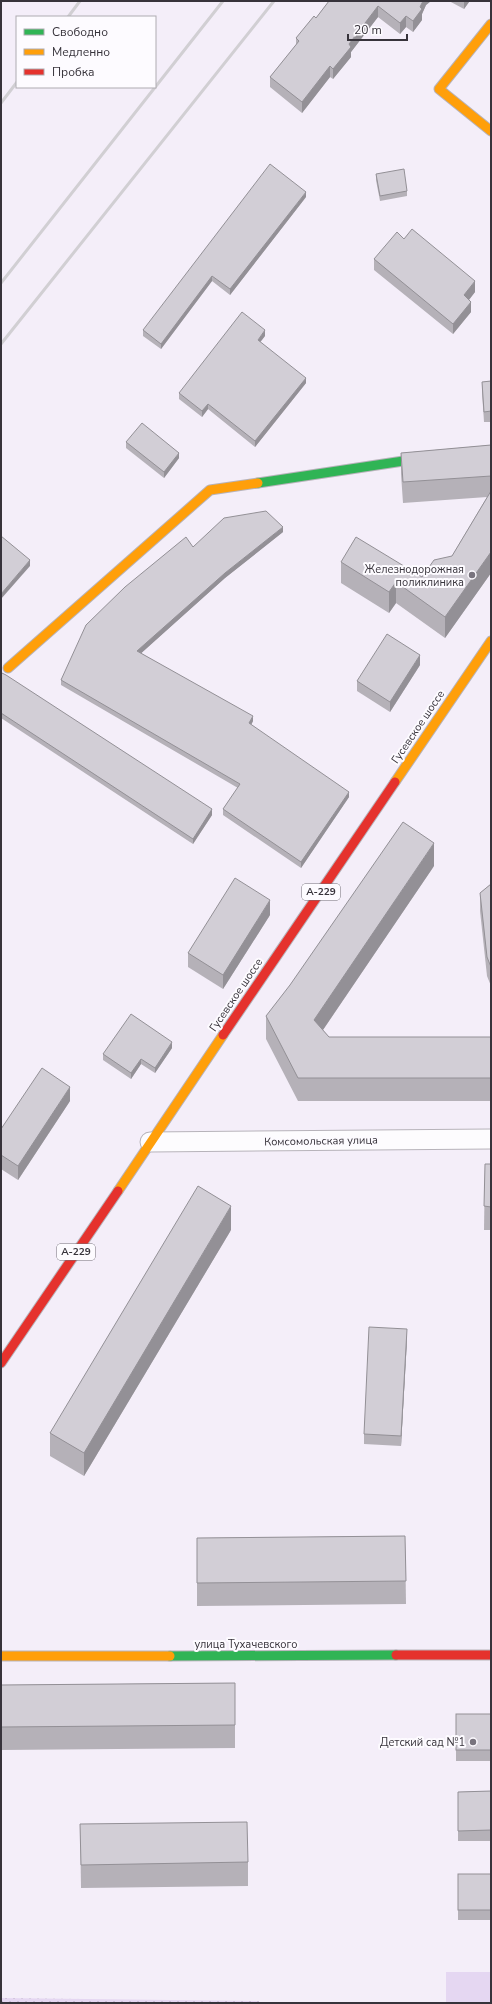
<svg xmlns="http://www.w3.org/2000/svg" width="492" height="2004" viewBox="0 0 492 2004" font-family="'Nunito Sans',sans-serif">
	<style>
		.grass { fill: url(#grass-dots) }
		.garden { fill: #e5d7f2 }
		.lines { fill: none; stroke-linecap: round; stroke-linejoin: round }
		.street-casing { stroke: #b7b3ba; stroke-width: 21 }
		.fast-casing { stroke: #b7b3ba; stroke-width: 11 }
		.slow-casing { stroke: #b7b3ba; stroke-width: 11 }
		.jam-casing { stroke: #b7b3ba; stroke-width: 11 }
		.street { stroke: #fdfcfe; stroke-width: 19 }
		.fast { stroke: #30b455; stroke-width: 9 }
		.slow { stroke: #ff9f0a; stroke-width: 9 }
		.jam { stroke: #e5322d; stroke-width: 9 }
		.rail { stroke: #d1cfd3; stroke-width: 3 }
		.wall { fill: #b5b1b8 }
		.shaded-wall { fill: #939096 }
		.building { fill: #d2ced6; stroke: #939096 }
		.poi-dot { fill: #79747e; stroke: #fdfbff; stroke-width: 1.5 }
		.labels { text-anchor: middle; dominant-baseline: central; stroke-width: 4; stroke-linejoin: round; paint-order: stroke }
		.shield { fill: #fdfbff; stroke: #726f76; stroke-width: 1 }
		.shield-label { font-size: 10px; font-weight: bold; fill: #37333b }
		.poi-label { font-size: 11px; fill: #37333b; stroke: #fdfbff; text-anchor: end }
		.street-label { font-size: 11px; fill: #37333b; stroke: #fdfbff }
	</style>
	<defs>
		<pattern id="grass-dots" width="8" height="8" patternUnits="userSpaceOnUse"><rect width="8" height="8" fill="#e5d7f2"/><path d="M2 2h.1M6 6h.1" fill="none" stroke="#c5b9d0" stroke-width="1.8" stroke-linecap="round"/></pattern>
	</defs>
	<rect width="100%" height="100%" fill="#f4eef9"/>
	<!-- grass -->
	<polygon class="grass" points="1,1998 259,2001 259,2003 1,2003"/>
	<!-- garden -->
	<rect class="garden" x="446" y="1972" width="45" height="31"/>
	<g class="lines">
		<defs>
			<polyline id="street" points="150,1142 491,1139"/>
			<g id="fast">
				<polyline points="258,483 410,460 491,453"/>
				<polyline points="170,1656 396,1655"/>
			</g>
			<g id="slow">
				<polyline points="491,24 439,89 491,131"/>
				<polyline points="8,668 210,490 258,483"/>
				<polyline points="395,782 491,641"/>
				<polyline points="118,1191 223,1035"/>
				<polyline points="1,1656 170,1656"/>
			</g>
			<g id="jam">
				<polyline points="223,1035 395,782"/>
				<polyline points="1,1363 118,1191"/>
				<polyline points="396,1655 491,1655"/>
			</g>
		</defs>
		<!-- street casing -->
		<use href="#street" class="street-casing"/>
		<!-- fast casing -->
		<use href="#fast" class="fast-casing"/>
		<!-- slow casing -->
		<use href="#slow" class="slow-casing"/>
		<!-- jam casing -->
		<use href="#jam" class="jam-casing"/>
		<!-- street -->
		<use href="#street" class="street"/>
		<!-- fast -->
		<use href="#fast" class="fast"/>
		<!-- slow -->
		<use href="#slow" class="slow"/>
		<!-- jam -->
		<use href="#jam" class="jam"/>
		<!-- rail -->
		<g class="rail">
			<polyline points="68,17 80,1"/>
			<polyline points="1,103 17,82"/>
			<polyline points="1,283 223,1"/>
			<polyline points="1,344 274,1"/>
		</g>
	</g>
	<!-- wall -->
	<g class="wall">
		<polygon points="329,1 431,1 426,5 422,14 422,20 413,32 406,27 400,34 378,17 351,52 351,57 333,79 330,77 302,113 270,87 270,77 296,45 296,38 316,18"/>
		<polygon points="449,1 469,1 469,2 464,9"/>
		<polygon points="376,174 407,191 407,196 380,201 376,180"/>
		<polygon points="306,197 230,295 212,281 161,349 143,336 143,330"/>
		<polygon points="404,239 475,292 469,300 471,312 453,334 374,270 374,259"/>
		<polygon points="265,336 260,342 306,383 255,447 208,409 202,417 179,399 179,393"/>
		<polygon points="491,381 491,422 484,422 482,392 482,382"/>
		<polygon points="126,442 179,458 164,478 126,448"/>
		<polygon points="491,445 491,573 445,638 396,603 389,613 341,583 341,562 422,577 452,556 487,497 403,503 401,474 401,453"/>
		<polygon points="283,532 225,578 141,653 253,721 251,725 349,797 301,868 223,815 223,809 238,788 61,685 61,680 193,547"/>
		<polygon points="420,665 390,712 357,691 357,681"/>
		<polygon points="1,675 212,815 193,844 1,718"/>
		<polygon points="434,866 323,1030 329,1037 491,1037 491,1101 298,1101 266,1039 266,1016"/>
		<polygon points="491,884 491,986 487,976 480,911 480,893"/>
		<polygon points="270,915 223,989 188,967 188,953"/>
		<polygon points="172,1048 155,1073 141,1064 131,1079 103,1060 103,1054"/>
		<polygon points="70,1101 18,1180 1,1169 1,1129"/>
		<polygon points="485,1164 491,1164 491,1230 484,1230"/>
		<polygon points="231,1230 84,1476 50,1456 50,1433"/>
		<polygon points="407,1339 401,1446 364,1444 364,1434"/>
		<polygon points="405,1536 406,1604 197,1606 197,1538"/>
		<polygon points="235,1683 235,1748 1,1750 1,1685"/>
		<rect x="456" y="1714" width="35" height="47"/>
		<polygon points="491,1791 491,1841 458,1841 458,1792"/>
		<polygon points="80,1824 248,1862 248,1886 81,1888"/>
		<rect x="458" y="1874" width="33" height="46"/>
	</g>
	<!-- shaded-wall -->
	<g class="shaded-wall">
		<polygon points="423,1 431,1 426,5 422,14 422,20 413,32 413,21"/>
		<polygon points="464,1 469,1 469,2 464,9"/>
		<polygon points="378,6 378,17 351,52 351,57 333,79 333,69 349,44"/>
		<polygon points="406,16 406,27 400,34 400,23"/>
		<polygon points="330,66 330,77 302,113 302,102"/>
		<polygon points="306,192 306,197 230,295 230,289"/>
		<polygon points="212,276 212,281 161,349 161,344"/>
		<polygon points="475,281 475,292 464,306 464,295"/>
		<polygon points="471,302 471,312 453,334 453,324"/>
		<polygon points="265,330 265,336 258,345 258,340"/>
		<polygon points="306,378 306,383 255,447 255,441"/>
		<polygon points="208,404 208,409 202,417 202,411"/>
		<polygon points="179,453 179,458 164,478 164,472"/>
		<polygon points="283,527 283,532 225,578 137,657 137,651 225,573"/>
		<polygon points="491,552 491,573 445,638 445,617"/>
		<polygon points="30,560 30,566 1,599 1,594"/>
		<polygon points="396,582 396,603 389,613 389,592"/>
		<polygon points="420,655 420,665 390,712 390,702"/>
		<polygon points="253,716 253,721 249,729 249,723"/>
		<polygon points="349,792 349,797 301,868 301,862"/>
		<polygon points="212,809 212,815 193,844 193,839"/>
		<polygon points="434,843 434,866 314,1043 314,1020"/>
		<polygon points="270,900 270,915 223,989 223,975"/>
		<polygon points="172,1042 172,1048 155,1073 155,1068"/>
		<polygon points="141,1059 141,1064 131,1079 131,1073"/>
		<polygon points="70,1087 70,1101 18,1180 18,1166"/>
		<polygon points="231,1206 231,1230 84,1476 84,1453"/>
		<polygon points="407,1329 407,1339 401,1446 401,1436"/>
	</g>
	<!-- building -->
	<g class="building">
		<polygon points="329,1 423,1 420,7 422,9 413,21 406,16 400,23 378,6 349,44 351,47 333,69 330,66 302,102 270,77 299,41 296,38 314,16 316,18"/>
		<polygon points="270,164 306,192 230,289 212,276 161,344 143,330"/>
		<polygon points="404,169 407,191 380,196 376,174"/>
		<polygon points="412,229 475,281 464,295 471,302 453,324 374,259 397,232 404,239"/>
		<polygon points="242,312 265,330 258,340 306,378 255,441 208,404 202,411 179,393"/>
		<polygon points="491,381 491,411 484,412 482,382"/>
		<polygon points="142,423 179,453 164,472 126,442"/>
		<polygon points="491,445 491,476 403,482 401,453"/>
		<polygon points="491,491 491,552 445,617 396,582 389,592 341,562 356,537 422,577 434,560 452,556"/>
		<polygon points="266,511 283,527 225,573 137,651 253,716 249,723 349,792 301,862 223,809 240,784 61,680 86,625 125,587 186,537 193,547 224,518"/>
		<polygon points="1,536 30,560 1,594"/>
		<polygon points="387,634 420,655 390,702 357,681"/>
		<polygon points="2,673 6,675 212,809 193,839 1,713 1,675"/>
		<polygon points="403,822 434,843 314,1020 329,1037 491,1037 491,1078 298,1078 266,1016 290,985"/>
		<polygon points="235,878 270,900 223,975 188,953"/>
		<polygon points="491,884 491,967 487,957 480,893"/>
		<polygon points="131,1014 172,1042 155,1068 141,1059 131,1073 103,1054"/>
		<polygon points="42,1068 70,1087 18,1166 1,1155 1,1129"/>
		<polygon points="485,1164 491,1164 491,1207 484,1206"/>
		<polygon points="198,1186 231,1206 84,1453 50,1433"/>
		<polygon points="369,1327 407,1329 401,1436 364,1434"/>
		<polygon points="405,1536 406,1581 197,1583 197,1538"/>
		<polygon points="235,1683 235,1725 1,1727 1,1685"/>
		<rect x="456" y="1714" width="35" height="36"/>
		<polygon points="491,1791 491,1830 458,1831 458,1792"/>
		<polygon points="247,1822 248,1862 81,1865 80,1824"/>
		<rect x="458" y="1874" width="33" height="36"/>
	</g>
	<!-- markers -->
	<g class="poi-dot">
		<circle cx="472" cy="575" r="4"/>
		<circle cx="473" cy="1742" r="4"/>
	</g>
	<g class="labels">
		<!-- shield labels -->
		<g class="shield">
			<rect x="302" y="884" width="38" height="16" rx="3"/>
			<rect x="57" y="1244" width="38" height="16" rx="3"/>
		</g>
		<g class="shield-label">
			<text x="321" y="892">А-229</text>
			<text x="76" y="1252">А-229</text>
		</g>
		<!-- poi labels -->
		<g class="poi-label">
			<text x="464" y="569">Железнодорожная<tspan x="464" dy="13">поликлиника</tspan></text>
			<text x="465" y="1742">Детский сад №1</text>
		</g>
		<!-- street labels -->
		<g class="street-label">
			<text transform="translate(418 727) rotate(-56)">Гусевское шоссе</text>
			<text transform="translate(236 995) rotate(-56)">Гусевское шоссе</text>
			<text transform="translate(321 1141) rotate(-1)">Комсомольская улица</text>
			<text x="246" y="1644">улица Тухачевского</text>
		</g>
	</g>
	<!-- border -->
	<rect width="492" height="2004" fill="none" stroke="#37333b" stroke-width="4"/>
	<!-- legend -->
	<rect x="16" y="16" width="140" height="72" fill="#fdfbff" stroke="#aeabb1"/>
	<rect x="24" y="29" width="20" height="6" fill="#30b455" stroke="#aeabb1"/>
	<text x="52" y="36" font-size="12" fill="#37333b">Свободно</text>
	<rect x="24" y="49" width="20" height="6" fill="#ff9f0a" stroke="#aeabb1"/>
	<text x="52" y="56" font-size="12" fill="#37333b">Медленно</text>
	<rect x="24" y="69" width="20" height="6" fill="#e5322d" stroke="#aeabb1"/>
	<text x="52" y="76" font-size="12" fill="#37333b">Пробка</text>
	<!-- scale -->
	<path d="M348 34v6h59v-6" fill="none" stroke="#37333b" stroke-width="2"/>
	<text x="354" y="34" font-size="12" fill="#37333b" stroke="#fdfbff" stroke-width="3" paint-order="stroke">20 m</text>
</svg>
